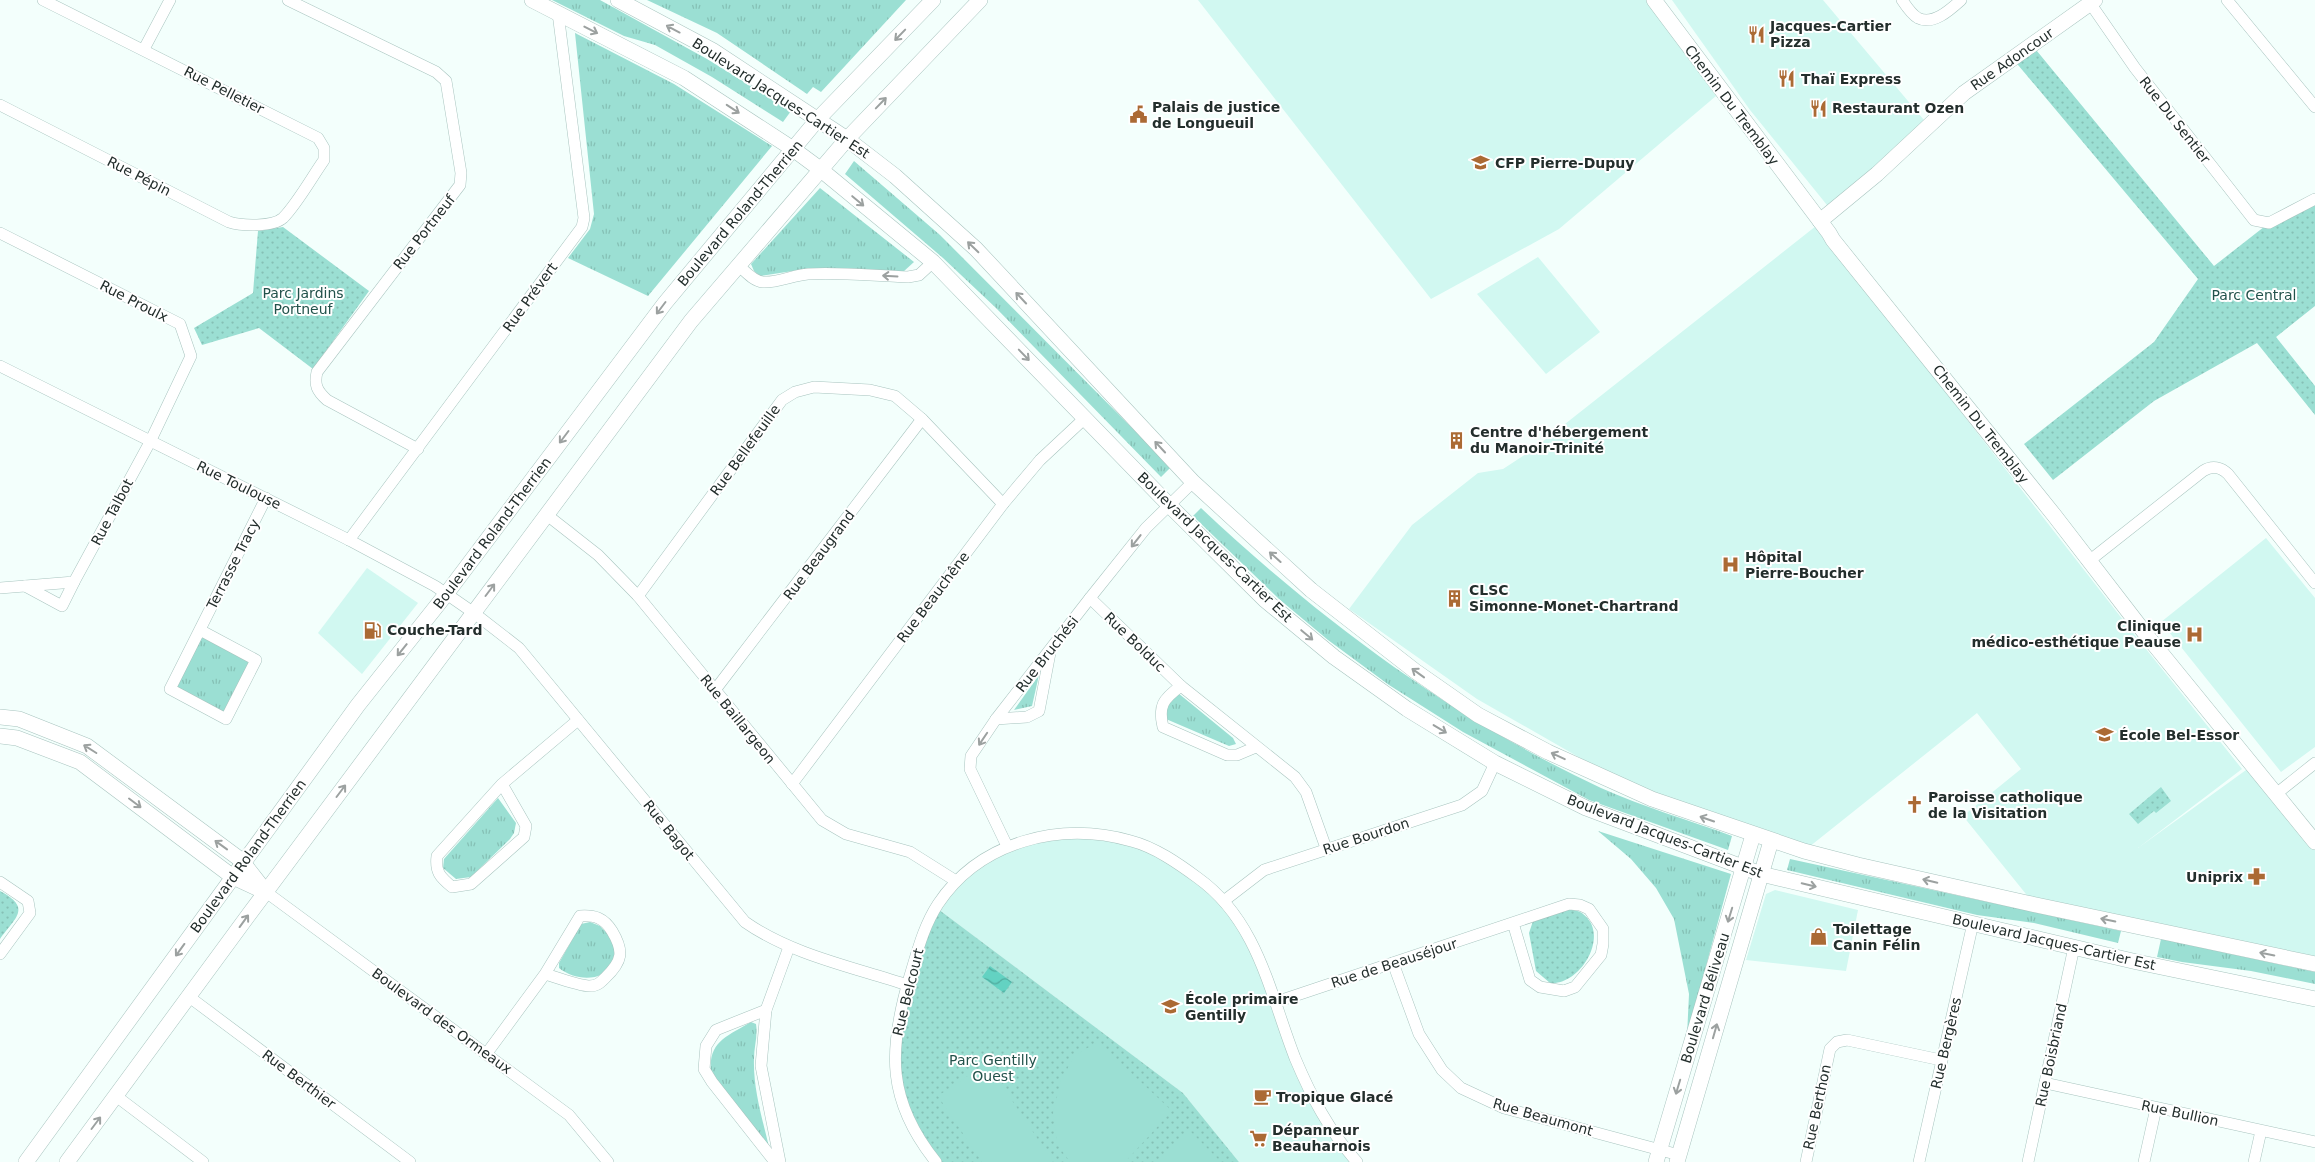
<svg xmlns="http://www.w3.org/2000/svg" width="2315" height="1162" viewBox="0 0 2315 1162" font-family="'DejaVu Sans',sans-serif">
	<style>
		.built { fill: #d1f8f1 }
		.grass { fill: url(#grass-tufts) }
		.park { fill: url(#park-dots) }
		.garden { fill: #9bdfd3 }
		.water { fill: url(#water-waves) }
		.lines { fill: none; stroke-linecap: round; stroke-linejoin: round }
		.street-casing { stroke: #a8c4bf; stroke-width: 12 }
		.secondary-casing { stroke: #a8c4bf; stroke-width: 16 }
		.street { stroke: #fff; stroke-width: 11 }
		.secondary { stroke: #fff; stroke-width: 15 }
		.oneway { stroke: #9ca1a0 }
		.labels { text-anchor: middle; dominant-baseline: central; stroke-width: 4; stroke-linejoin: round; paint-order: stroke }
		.poi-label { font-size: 14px; font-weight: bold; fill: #232e2c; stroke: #fff; text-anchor: start }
		.street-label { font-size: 14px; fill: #232e2c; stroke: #fff }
		.park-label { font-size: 14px; fill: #22524b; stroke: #fff }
	</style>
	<defs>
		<pattern id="grass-tufts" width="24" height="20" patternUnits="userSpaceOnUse" patternTransform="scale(1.25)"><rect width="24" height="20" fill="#9bdfd3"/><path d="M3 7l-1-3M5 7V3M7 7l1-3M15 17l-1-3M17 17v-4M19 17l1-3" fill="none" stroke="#85c0b5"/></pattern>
		<pattern id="park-dots" width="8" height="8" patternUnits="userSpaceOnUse" patternTransform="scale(1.25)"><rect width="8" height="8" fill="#9bdfd3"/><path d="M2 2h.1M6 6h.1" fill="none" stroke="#85c0b5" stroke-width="1.8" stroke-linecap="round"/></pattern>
		<pattern id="water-waves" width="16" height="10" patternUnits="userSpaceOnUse" patternTransform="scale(1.25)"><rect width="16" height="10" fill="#63d2c2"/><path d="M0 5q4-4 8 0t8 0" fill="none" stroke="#51ab9e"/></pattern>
	</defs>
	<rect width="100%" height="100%" fill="#f3fffc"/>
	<!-- built -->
	<g class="built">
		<polygon points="1198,0 1647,0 1716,96 1559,229 1431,299"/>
		<polygon points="1672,0 1823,0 1929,126 1831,210 1750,110"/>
		<polygon points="1816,226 2134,634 2242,769 2138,848 2253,765 2315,842 2315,964 2034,904 1963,816 2021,769 1977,713 1804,851 1652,799 1477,699 1349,609 1412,525 1478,473 1503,469 1532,450"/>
		<polygon points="1538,257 1600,332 1546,374 1477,294"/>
		<polygon points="2266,538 2315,598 2315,747 2281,772 2161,622"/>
		<polygon points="367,568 418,603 362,674 318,633"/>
		<polygon points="1065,837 1132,843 1198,881 1226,908 1255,958 1291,1057 1354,1162 1239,1162 1183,1093 938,909 958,883 1007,849"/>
		<polygon points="1775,890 1858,910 1846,971 1746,960 1766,894"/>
	</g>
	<!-- grass -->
	<g class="grass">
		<polygon points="552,0 600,0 707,59 791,111 783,122 712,77 655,45 624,36"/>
		<polygon points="647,0 906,0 821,92 813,87 807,94 717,33"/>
		<polygon points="575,33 674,84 772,146 648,296 568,258 590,229 594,214"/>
		<polygon points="854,161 940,235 1171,467 1161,477 996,308 943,258 845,174"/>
		<polygon points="820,188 914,262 903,272 812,268 760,276 754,271 751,264"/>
		<path d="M1201,508C1319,619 1453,719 1601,788C1643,807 1689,820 1732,836L1728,850L1589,800L1463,732L1389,685L1328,640L1279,599L1193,516Z"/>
		<polygon points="201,635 252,662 224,715 174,688"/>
		<polygon points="1039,675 1032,706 1014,710"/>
		<polygon points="1178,693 1233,738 1236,744 1229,746 1166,719 1165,708"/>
		<polygon points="498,798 516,823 514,833 510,839 471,877 456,879 443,868 444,859"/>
		<polygon points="1598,831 1731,874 1687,1036 1689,994 1674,919 1656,888 1631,859"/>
		<polygon points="1790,859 2121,931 2118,943 2034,923 1977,915 1787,870"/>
		<path d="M590,922L600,926L615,942C614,948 616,957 613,962C604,983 575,981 559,968V963L581,924Z"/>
		<polygon points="2161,939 2315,972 2315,984 2251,971 2182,962 2157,957"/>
		<path d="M751,1022L756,1024C758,1036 754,1047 754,1059C753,1090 763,1121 770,1151L711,1072C708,1041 728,1036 751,1022Z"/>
	</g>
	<!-- park -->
	<g class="park">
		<polygon points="2032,45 2214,266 2269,223 2315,199 2315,306 2276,337 2315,386 2315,415 2257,343 2154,401 2053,480 2024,444 2154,342 2198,279 2013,59"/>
		<polygon points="283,227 369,291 313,369 259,328 202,345 194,328 253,293 258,231"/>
		<polygon points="2161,787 2171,801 2156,813 2154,811 2138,824 2129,814"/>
		<path d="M0,891C32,908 16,917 0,939Z"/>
		<polygon points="938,909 1183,1093 1239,1162 938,1162 910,1121 900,1086 900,1029 915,969"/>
		<path d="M1568,909C1573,910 1580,911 1583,914C1611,935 1580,986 1550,983L1536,971L1529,933L1533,921Z"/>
	</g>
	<!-- garden -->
	<g class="garden">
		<polygon points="1098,1042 1172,1111 1125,1162 1070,1162 1057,1144 1053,1113 1061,1080 1075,1055"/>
		<polygon points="987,1063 1053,1162 982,1162 938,1096"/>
		<polygon points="1190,1131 1221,1162 1159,1162"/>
	</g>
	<!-- water -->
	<polygon class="water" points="990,966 1012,982 1004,993 982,977"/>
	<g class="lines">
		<defs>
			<g id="street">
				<path d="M288,0L436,72L446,81L461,173L460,185L317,372C314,385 317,391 327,400L418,449"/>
				<path d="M1902,0C1906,6 1912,15 1918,18C1933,26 1951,9 1961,0"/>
				<polyline points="2088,0 2135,68 2254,220 2269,223 2315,199"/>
				<polyline points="2227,0 2315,107"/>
				<polyline points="144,49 170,0"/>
				<path d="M0,105L229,222C242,226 273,227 283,218C297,204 312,177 324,160V148L318,138L43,0"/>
				<polyline points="0,233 180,324 191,356 150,442 74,582 0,588"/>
				<path d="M738,265C745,271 753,281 763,282C778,283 793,275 808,274C841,272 875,276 908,277L919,275L933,262"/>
				<path d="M0,366L349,540L435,586L474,613L519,648L745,922C792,955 853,967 907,985"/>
				<polyline points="547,515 598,555 638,596 822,820 846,834 910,852 956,881"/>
				<polyline points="349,540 582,227 584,218 558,13"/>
				<path d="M2089,561L2203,471C2212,465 2221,467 2228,474L2315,583"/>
				<polyline points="25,586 62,606 74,582"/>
				<polyline points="638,596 782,400 795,392 814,387 870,390 895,396 922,419 1003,504"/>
				<polyline points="1090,598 1181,686 1295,777 1306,792 1326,848"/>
				<polyline points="200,630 256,660 226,719 170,689 266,498"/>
				<path d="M1181,686C1163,699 1158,706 1163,727L1227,755H1237L1256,747"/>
				<polyline points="715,690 922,419"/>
				<polyline points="996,719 1027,717 1039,711 1050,653"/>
				<path d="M502,784L526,826L524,837L471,884L452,887C440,877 435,872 437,856L502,784L578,720"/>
				<polyline points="792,784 1003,504 1040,460 1085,418"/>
				<polyline points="2276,794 2315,763"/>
				<polyline points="1007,846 970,769 971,756 996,719 1090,598 1146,528 1193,482"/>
				<polyline points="0,882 28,901 30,913 0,954"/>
				<polyline points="266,892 569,1115 608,1162"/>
				<polyline points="1225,900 1264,870 1462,805 1482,791 1495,763"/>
				<polyline points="1393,963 1419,1034 1442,1070 1461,1088 1504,1108 1679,1155"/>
				<polyline points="188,996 410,1162"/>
				<polyline points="1276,1002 1569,904 1580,905 1589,909 1603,929 1603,944 1601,955 1575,987 1564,991 1540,987 1530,980 1513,923"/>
				<polyline points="766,1010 716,1030 706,1046 704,1069 712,1082 775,1162"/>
				<path d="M487,1053L545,974L580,916C595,915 604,918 612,931C624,951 623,961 605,978C600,983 597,986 589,986C580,986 555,977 545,974"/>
				<polyline points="2045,1083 2315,1142"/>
				<polyline points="116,1096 203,1162"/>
				<polyline points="780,1162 761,1066 766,1010 789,947"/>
				<path d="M936,1162C887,1101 888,1051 909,979C917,953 923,927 938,904C980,841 1060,821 1131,841C1155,847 1179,864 1198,878C1258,921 1270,994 1295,1058C1311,1096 1329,1131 1357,1162"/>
				<polyline points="1806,1162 1830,1049 1837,1042 1847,1040 1941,1060"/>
				<polyline points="1919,1162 1973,923"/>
				<polyline points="2028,1162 2074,947"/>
				<polyline points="2144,1162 2156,1108"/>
				<polyline points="2254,1162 2261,1131"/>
			</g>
			<g id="secondary">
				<polyline points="532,0 684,78 793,149 820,169 933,262 1170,506 1265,600 1334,657 1407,709 1495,763 1586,808 1761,874 2137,962 2315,999"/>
				<polyline points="618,0 712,50 847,139 895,176 976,249 1193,482 1311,590 1415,671 1478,715 1548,752 1652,799 1804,851 1858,865 2027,903 2315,964"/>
				<polyline points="1654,0 1829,233 1833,240 2054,515 2148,637 2315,842"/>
				<polyline points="1820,221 1877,174 1964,93 2095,0"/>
				<polyline points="0,717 19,719 87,746 241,860 266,892"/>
				<polyline points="0,736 17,738 80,762 233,877 265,892"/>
				<polyline points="26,1162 358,705 447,593 665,303 818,119 933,0"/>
				<polyline points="67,1162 250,913 691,321 847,139 980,0"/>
				<polyline points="1656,1162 1753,835"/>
				<polyline points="1677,1162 1771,841"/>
			</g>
		</defs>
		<!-- street casing -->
		<use href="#street" class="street-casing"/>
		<!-- secondary casing -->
		<use href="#secondary" class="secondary-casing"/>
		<!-- street -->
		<use href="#street" class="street"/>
		<!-- secondary -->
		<use href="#secondary" class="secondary"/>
	</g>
	<!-- one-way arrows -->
	<defs><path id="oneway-shaft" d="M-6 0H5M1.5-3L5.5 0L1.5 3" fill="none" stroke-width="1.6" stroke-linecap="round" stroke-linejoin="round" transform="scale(1.25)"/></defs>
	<g class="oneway">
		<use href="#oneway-shaft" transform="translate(673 29) rotate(-152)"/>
		<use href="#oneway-shaft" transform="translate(591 30) rotate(27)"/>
		<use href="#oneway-shaft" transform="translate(900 35) rotate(134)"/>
		<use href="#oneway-shaft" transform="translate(881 103) rotate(-46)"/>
		<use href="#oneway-shaft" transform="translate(733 109) rotate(33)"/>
		<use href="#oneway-shaft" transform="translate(858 201) rotate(40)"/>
		<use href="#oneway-shaft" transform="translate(973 247) rotate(-136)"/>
		<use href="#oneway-shaft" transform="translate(890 276) rotate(-177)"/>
		<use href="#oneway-shaft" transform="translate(1021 298) rotate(-133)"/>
		<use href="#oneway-shaft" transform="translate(661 308) rotate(127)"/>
		<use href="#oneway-shaft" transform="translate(1024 355) rotate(46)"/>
		<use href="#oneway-shaft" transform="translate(564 437) rotate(127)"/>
		<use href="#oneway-shaft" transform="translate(1160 447) rotate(-133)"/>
		<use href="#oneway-shaft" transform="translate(1136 541) rotate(128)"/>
		<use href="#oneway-shaft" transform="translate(1275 557) rotate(-138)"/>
		<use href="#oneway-shaft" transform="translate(490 590) rotate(-53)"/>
		<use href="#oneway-shaft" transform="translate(1307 635) rotate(40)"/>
		<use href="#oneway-shaft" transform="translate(402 650) rotate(129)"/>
		<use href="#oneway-shaft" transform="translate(1418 673) rotate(-144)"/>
		<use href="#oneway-shaft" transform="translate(1440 729) rotate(31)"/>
		<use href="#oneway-shaft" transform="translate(983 739) rotate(124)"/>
		<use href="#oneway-shaft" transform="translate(90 749) rotate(-148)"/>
		<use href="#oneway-shaft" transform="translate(1558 756) rotate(-155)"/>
		<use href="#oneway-shaft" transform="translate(341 791) rotate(-53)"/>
		<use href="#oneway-shaft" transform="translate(135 803) rotate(37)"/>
		<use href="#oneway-shaft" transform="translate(1707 819) rotate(-161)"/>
		<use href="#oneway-shaft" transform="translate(221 845) rotate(-144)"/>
		<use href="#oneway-shaft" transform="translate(1930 881) rotate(-167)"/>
		<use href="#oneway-shaft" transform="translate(1809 885) rotate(13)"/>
		<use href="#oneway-shaft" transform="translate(1730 915) rotate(107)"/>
		<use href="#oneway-shaft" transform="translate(2108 920) rotate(-168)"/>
		<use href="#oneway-shaft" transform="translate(244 921) rotate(-54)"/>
		<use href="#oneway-shaft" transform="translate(180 950) rotate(126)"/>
		<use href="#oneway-shaft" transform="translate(2267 954) rotate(-169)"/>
		<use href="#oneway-shaft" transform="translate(1715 1031) rotate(-74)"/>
		<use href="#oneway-shaft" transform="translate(1678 1087) rotate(107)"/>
		<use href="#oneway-shaft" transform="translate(96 1123) rotate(-53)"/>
	</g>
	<!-- icons -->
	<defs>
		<symbol id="restaurant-bare" viewBox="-9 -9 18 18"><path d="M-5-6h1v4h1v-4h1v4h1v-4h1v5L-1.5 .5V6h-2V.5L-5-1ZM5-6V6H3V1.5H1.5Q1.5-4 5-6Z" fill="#ab6a34" stroke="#fff" stroke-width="2.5" paint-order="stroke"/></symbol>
		<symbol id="civic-bare" viewBox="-9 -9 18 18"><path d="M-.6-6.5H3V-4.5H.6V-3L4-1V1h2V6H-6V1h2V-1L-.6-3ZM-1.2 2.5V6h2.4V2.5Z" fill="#ab6a34" stroke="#fff" stroke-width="2.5" paint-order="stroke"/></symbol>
		<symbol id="university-bare" viewBox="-9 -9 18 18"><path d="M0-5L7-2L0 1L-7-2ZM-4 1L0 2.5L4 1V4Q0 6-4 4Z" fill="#ab6a34" stroke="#fff" stroke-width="2.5" paint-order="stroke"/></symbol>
		<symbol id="building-bare" viewBox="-9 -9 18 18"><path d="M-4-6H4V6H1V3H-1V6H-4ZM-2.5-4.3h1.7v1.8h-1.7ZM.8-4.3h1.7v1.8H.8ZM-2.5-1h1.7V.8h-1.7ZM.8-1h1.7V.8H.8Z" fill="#ab6a34" stroke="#fff" stroke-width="2.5" paint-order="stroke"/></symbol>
		<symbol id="hospital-bare" viewBox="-9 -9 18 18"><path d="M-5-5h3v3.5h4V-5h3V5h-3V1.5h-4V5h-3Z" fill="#ab6a34" stroke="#fff" stroke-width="2.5" paint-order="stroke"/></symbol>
		<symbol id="fuel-bare" viewBox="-9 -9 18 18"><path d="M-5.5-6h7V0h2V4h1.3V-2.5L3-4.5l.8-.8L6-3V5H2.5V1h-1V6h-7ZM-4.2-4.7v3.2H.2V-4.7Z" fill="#ab6a34" stroke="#fff" stroke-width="2.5" paint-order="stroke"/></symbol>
		<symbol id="school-bare" viewBox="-9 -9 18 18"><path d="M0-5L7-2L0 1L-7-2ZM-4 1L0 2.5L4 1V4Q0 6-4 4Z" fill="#ab6a34" stroke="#fff" stroke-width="2.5" paint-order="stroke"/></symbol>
		<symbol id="church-bare" viewBox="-9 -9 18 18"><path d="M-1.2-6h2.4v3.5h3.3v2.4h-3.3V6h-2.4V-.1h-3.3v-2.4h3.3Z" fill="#ab6a34" stroke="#fff" stroke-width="2.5" paint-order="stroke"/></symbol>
		<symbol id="pharmacy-bare" viewBox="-9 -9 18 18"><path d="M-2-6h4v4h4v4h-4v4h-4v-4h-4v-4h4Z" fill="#ab6a34" stroke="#fff" stroke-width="2.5" paint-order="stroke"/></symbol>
		<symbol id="shop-bare" viewBox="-9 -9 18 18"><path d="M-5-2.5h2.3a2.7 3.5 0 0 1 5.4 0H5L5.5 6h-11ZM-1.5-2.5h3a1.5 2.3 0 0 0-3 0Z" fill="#ab6a34" stroke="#fff" stroke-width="2.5" paint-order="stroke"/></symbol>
		<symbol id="cafe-bare" viewBox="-9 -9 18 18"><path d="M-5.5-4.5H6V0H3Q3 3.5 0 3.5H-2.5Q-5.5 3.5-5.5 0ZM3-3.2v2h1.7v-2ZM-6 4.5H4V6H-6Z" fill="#ab6a34" stroke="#fff" stroke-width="2.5" paint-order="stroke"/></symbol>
		<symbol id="supermarket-bare" viewBox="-9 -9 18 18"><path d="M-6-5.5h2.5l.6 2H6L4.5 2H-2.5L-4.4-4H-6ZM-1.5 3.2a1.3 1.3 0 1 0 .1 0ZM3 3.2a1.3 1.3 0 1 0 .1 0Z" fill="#ab6a34" stroke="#fff" stroke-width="2.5" paint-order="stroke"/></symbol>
	</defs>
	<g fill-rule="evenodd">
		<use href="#restaurant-bare" x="1744" y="22" width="25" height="25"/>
		<use href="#restaurant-bare" x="1774" y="66" width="25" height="25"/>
		<use href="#restaurant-bare" x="1806" y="96" width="25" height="25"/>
		<use href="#civic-bare" x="1126" y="102" width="25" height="25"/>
		<use href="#university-bare" x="1468" y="150" width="25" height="25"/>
		<use href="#building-bare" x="1444" y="428" width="25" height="25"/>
		<use href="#hospital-bare" x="1718" y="552" width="25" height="25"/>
		<use href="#building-bare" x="1442" y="586" width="25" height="25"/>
		<use href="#fuel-bare" x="360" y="618" width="25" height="25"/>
		<use href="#hospital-bare" x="2182" y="622" width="25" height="25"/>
		<use href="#school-bare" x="2092" y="722" width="25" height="25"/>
		<use href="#church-bare" x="1902" y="792" width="25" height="25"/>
		<use href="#pharmacy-bare" x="2244" y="864" width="25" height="25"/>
		<use href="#shop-bare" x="1806" y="924" width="25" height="25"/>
		<use href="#school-bare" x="1158" y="994" width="25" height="25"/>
		<use href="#cafe-bare" x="1250" y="1084" width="25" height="25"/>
		<use href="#supermarket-bare" x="1246" y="1126" width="25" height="25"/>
	</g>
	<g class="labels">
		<!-- poi labels -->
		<g class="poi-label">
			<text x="1770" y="26">Jacques-Cartier<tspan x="1770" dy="16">Pizza</tspan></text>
			<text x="1801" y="79">Thaï Express</text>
			<text x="1152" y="107">Palais de justice<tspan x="1152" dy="16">de Longueuil</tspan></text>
			<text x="1832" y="108">Restaurant Ozen</text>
			<text x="1495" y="163">CFP Pierre-Dupuy</text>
			<text x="1470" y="432">Centre d'hébergement<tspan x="1470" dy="16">du Manoir-Trinité</tspan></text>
			<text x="1745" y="557">Hôpital<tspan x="1745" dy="16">Pierre-Boucher</tspan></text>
			<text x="1469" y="590">CLSC<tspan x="1469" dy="16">Simonne-Monet-Chartrand</tspan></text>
			<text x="2181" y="626" text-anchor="end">Clinique<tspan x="2181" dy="16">médico-esthétique Peause</tspan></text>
			<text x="387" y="630">Couche-Tard</text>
			<text x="2119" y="735">École Bel-Essor</text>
			<text x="1928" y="797">Paroisse catholique<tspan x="1928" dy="16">de la Visitation</tspan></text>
			<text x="2243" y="877" text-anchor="end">Uniprix</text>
			<text x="1833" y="929">Toilettage<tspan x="1833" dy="16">Canin Félin</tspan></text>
			<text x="1185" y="999">École primaire<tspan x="1185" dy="16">Gentilly</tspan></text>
			<text x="1276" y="1097">Tropique Glacé</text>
			<text x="1272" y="1130">Dépanneur<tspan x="1272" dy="16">Beauharnois</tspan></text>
		</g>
		<!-- street labels -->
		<g class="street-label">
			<text transform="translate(2012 59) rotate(-35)">Rue Adoncour</text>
			<text transform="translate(224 90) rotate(27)">Rue Pelletier</text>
			<text transform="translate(781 98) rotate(33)">Boulevard Jacques-Cartier Est</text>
			<text transform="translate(1732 105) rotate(53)">Chemin Du Tremblay</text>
			<text transform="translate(2175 120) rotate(52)">Rue Du Sentier</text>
			<text transform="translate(139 176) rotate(27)">Rue Pépin</text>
			<text transform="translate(740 213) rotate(-50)">Boulevard Roland-Therrien</text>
			<text transform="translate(424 232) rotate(-52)">Rue Portneuf</text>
			<text transform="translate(530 297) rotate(-54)">Rue Prévert</text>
			<text transform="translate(134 301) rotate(27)">Rue Proulx</text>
			<text transform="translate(1981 424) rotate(52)">Chemin Du Tremblay</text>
			<text transform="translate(745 450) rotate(-54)">Rue Bellefeuille</text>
			<text transform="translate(239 485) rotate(26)">Rue Toulouse</text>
			<text transform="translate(112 512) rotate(-62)">Rue Talbot</text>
			<text transform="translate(492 533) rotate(-53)">Boulevard Roland-Therrien</text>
			<text transform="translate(1215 547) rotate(44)">Boulevard Jacques-Cartier Est</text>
			<text transform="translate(819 555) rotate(-53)">Rue Beaugrand</text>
			<text transform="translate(233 564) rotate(-63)">Terrasse Tracy</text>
			<text transform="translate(933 597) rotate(-53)">Rue Beauchêne</text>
			<text transform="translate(1135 642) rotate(44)">Rue Bolduc</text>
			<text transform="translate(1047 654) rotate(-52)">Rue Bruchési</text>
			<text transform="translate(738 719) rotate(51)">Rue Baillargeon</text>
			<text transform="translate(669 830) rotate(51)">Rue Bagot</text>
			<text transform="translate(1366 836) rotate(-18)">Rue Bourdon</text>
			<text transform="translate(1665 836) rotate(21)">Boulevard Jacques-Cartier Est</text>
			<text transform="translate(248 856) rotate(-54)">Boulevard Roland-Therrien</text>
			<text transform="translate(2054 942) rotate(13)">Boulevard Jacques-Cartier Est</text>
			<text transform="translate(1394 963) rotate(-18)">Rue de Beauséjour</text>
			<text transform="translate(908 992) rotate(-76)">Rue Belcourt</text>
			<text transform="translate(1705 998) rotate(-73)">Boulevard Béliveau</text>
			<text transform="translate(442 1021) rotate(36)">Boulevard des Ormeaux</text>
			<text transform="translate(1946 1043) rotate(-77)">Rue Bergères</text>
			<text transform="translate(2051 1055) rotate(-78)">Rue Boisbriand</text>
			<text transform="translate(299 1079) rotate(37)">Rue Berthier</text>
			<text transform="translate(1817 1107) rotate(-78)">Rue Berthon</text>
			<text transform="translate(2180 1113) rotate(12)">Rue Bullion</text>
			<text transform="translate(1543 1117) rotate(16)">Rue Beaumont</text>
		</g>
		<!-- park labels -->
		<g class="park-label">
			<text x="303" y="293">Parc Jardins<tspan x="303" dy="16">Portneuf</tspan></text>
			<text x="2254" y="295">Parc Central</text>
			<text x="993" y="1060">Parc Gentilly<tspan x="993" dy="16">Ouest</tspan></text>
		</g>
	</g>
</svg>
